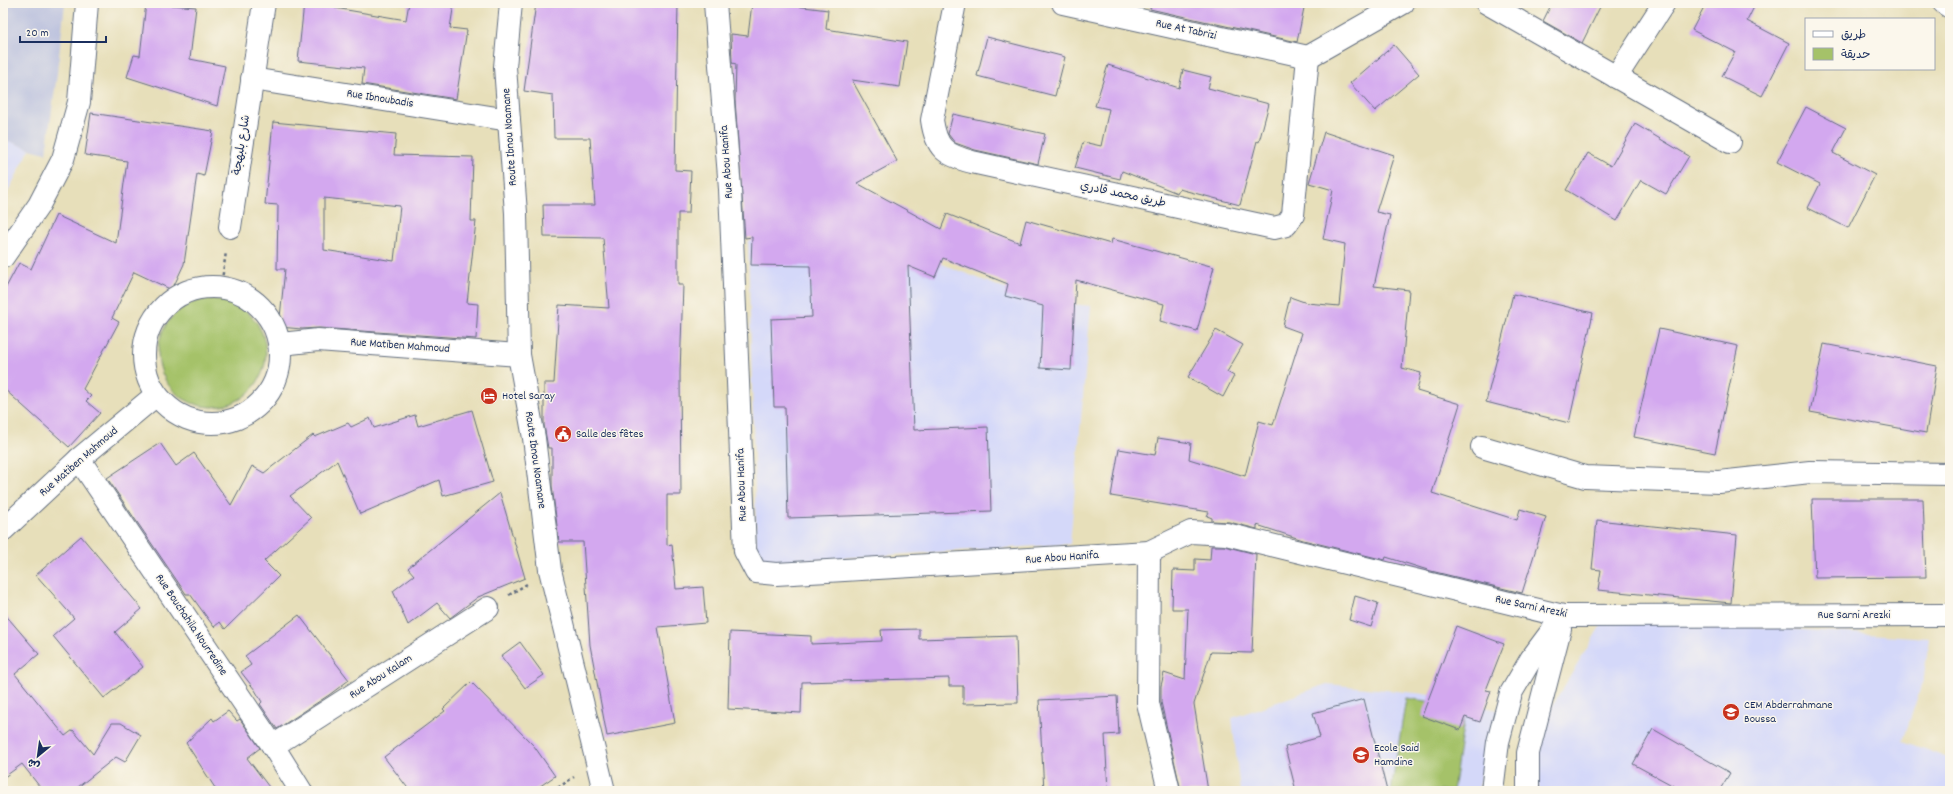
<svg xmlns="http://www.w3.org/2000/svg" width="1953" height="794" viewBox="0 0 1953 794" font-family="Dekko,'Playpen Sans Arabic',sans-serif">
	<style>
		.built { fill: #d4d8f9 }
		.industrial { fill: #bdc3de }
		.green { fill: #a5c269; stroke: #607864 }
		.building { fill: #d3a8ef; fill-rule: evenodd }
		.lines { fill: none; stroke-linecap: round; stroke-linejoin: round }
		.street-casing { stroke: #626d7e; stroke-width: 24 }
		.secondary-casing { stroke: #626d7e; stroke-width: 24 }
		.primary-casing { stroke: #626d7e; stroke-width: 24 }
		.path { stroke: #626d7e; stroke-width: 2.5; stroke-dasharray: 3 3; stroke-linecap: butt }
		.street { stroke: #fff; stroke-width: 22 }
		.secondary { stroke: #fff; stroke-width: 22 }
		.primary { stroke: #fff; stroke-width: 22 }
		.labels { text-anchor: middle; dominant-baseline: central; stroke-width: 3; stroke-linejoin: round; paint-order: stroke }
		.street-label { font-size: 12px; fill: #1b2f5e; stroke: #fbf7ec }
		.poi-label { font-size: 12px; fill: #1b2f5e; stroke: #fbf7ec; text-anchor: start }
	</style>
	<rect width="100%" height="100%" fill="#fbf7ec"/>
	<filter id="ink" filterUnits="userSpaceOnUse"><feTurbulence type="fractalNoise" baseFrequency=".025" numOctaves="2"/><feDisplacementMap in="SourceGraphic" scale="8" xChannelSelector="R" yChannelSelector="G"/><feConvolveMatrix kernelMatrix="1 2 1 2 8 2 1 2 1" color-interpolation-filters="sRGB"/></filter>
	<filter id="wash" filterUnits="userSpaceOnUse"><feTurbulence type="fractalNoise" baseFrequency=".012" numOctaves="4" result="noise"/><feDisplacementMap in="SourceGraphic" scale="16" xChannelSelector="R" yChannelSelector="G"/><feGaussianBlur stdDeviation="0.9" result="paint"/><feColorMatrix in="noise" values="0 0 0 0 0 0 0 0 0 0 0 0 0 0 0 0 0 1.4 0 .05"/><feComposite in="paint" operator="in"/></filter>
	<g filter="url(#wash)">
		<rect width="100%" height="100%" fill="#e7dfba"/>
		<!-- built -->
		<g class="built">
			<polygon points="3,139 30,149 3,201"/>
			<polygon points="847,238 901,248 1036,301 1091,306 1070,544 757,563 748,241"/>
			<polygon points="1606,617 1929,638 1924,677 1903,741 1950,759 1950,791 1539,791 1536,733"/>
			<polygon points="1327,684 1435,695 1497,710 1477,791 1240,791 1232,718"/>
		</g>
		<!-- industrial -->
		<polygon class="industrial" points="3,3 65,3 57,74 46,153 30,149 3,139"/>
		<!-- green -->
		<g class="green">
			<circle cx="212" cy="353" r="54"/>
			<polygon points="1406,698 1466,707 1453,791 1391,791"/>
		</g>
		<g id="blocks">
			<!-- building -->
			<g class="building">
				<polygon points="146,3 196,7 190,59 225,66 217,106 127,77 134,55 140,56"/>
				<polygon points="304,3 336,3 335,8 406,20 409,3 454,3 450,28 467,30 456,99 362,84 364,68 298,61"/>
				<polygon points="536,3 678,3 675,170 691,171 689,213 678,213 678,285 683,285 680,373 681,495 667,495 667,545 672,544 676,589 703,587 706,623 658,627 675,723 607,736 590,645 583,542 559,542 552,486 552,448 548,448 544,425 544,383 554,383 559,305 609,308 603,238 544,237 543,205 595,205 590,138 554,138 553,95 524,91"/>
				<polygon points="752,3 772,3 828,10 826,29 907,42 900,87 852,80 897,161 857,183 941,229 947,214 1020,243 1026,220 1111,244 1112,239 1214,267 1197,331 1160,321 1164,304 1076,280 1071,370 1040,368 1043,306 1005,296 1008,284 943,258 935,277 908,266 914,430 988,427 991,511 788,518 785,407 774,407 771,319 812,317 810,266 751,265 752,237 745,238 735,100 736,64 732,63 731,34 748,36"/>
				<polygon points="1151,3 1305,3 1297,42 1150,9"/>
				<polygon points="1552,3 1602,3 1582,43 1543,21"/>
				<polygon points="1706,3 1756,3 1747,21 1789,43 1762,96 1722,76 1735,52 1692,30"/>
				<polygon points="987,37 1065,57 1055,96 977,76"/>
				<polygon points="1394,45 1419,74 1375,111 1350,83"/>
				<polygon points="1108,65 1179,88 1183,70 1211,77 1208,88 1269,104 1259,142 1257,141 1240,205 1179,189 1177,193 1122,171 1120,179 1075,168 1083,142 1101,146 1109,109 1095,106"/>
				<polygon points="1806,107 1846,128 1833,153 1875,175 1848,228 1808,208 1820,184 1777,162"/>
				<polygon points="91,113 213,131 204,176 197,174 184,264 172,290 134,272 112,318 119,322 83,389 91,396 86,401 100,413 69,447 3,388 3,293 19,263 31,269 56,215 116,243 127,161 85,155"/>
				<polygon points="953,114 1045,134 1038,164 975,150 955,143 948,134"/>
				<path d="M273,122L396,134L394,155L473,157L471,221H476L467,303L478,304L476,339L319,328L302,329L279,327L285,269H277L278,205L265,204ZM324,198L400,206L394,261L324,250Z"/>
				<polygon points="1635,124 1689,156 1666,194 1641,180 1617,221 1566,190 1588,153 1611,166"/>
				<polygon points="1324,132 1394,155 1376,212 1390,215 1374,286 1409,290 1402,368 1421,373 1417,391 1460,404 1432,493 1517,520 1520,509 1546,517 1522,593 1431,571 1386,557 1385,560 1303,540 1257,525 1257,529 1229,522 1212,521 1212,518 1207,516 1209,512 1111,496 1119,449 1155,455 1158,438 1191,443 1189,459 1245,476 1259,421 1273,425 1302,333 1283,326 1290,297 1307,303 1339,306 1345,244 1323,239 1333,190 1309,183"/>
				<polygon points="1513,294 1593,313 1569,423 1486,402"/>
				<polygon points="1659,329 1738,346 1715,453 1634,437"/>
				<polygon points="1216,330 1243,345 1227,372 1234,376 1223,397 1188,377"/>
				<polygon points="1824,344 1937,366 1926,433 1810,412"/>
				<polygon points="472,410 493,482 443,496 439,480 360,514 337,461 290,496 311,518 264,561 279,576 225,629 220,622 214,627 190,594 186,594 107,478 160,443 176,466 194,453 231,505 252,466 264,473 313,435 315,437 348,423 351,427 370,418 374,428 415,415 418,426"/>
				<polygon points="500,493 525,578 478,597 450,618 437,603 408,625 393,591 414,575 408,568"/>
				<polygon points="1812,499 1923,499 1926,577 1815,578"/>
				<polygon points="1597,520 1737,535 1731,603 1598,590 1601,570 1592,569"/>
				<polygon points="81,536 142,609 115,632 143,667 104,698 53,636 74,618 36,575"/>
				<polygon points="1211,546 1224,546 1256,554 1252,653 1211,652 1194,704 1208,791 1181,791 1161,702 1161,686 1164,673 1185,680 1188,609 1172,609 1173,570 1195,571 1195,559 1210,560"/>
				<polygon points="1355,596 1378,603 1371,627 1349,620"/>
				<polygon points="3,612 39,654 15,674 65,736 73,730 93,754 112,723 121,723 141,735 125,762 116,757 73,791 43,791 22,764 3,778"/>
				<polygon points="299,615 349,680 329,695 277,729 260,704 262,702 255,690 241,672 251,665 245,656"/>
				<polygon points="1456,626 1504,644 1486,690 1491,691 1480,722 1465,717 1460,730 1422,716"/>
				<polygon points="919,629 919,639 1016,636 1018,703 963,704 963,686 949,686 949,678 802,682 801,713 728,709 730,632 811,636 811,644 882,641 881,630"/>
				<polygon points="520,642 544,675 525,688 501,656"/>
				<polygon points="471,682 534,746 555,776 533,791 410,791 384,757 445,711 443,709"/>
				<polygon points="1117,696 1119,734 1105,735 1108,791 1044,791 1039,700"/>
				<polygon points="1364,699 1387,791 1296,791 1285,747 1320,737 1313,713"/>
				<polygon points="228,711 237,721 240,719 260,748 247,758 272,791 217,791 186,743 212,718 214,721"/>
				<polygon points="1653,729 1730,773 1719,791 1683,791 1633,764"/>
			</g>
		</g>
	</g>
	<g filter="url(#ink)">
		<use href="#blocks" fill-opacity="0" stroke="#626d7e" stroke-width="1"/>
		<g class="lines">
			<defs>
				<g id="street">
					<polyline points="715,3 730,189 745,551 756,572 776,574 1149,552 1191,532 1226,534 1563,616 1950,615"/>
					<path d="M955,3L932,120C936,148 945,155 972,162L1274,228L1286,225L1293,215L1308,57"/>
					<polyline points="1063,3 1308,57"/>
					<polyline points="1487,3 1730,142"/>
					<polyline points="1308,57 1403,3"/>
					<polyline points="1616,77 1664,3"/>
					<polyline points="252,79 509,120"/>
					<polyline points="230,227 264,3"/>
					<polyline points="3,257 39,205 63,159 79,102 87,3"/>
					<circle cx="212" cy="355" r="68"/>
					<polyline points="281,344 318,340 519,355"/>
					<polyline points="1482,447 1585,477 1719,482 1810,472 1950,474"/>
					<polyline points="79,459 273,746 301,791"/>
					<polyline points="3,530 79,459 156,395"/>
					<polyline points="1149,552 1148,703 1169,791"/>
					<polyline points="273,746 488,608"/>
					<polyline points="1492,791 1498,742 1511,693 1531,659 1563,616"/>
					<polyline points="1528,791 1528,753 1560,629"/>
				</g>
				<polyline id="secondary" points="511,3 505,67 516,213 519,355 534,438 550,570 604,791"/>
				<polyline id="primary" points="1944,3 1950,7"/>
			</defs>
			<!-- street casing -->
			<use href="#street" class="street-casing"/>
			<!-- secondary casing -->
			<use href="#secondary" class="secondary-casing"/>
			<!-- primary casing -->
			<use href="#primary" class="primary-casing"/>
			<!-- path -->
			<g class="path">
				<polyline points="221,287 226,252"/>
				<polyline points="509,595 527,584"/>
				<polyline points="553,791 574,777"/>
			</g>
			<!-- street -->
			<use href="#street" class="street"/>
			<!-- secondary -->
			<use href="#secondary" class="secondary"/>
			<!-- primary -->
			<use href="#primary" class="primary"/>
		</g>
	</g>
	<!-- icons -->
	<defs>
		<symbol id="hotel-disc" viewBox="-11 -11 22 22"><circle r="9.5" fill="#c8321e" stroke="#fbf7ec"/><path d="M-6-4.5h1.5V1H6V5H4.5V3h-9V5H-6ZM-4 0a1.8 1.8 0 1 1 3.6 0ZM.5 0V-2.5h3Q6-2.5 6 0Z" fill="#fff"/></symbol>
		<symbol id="civic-disc" viewBox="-11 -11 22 22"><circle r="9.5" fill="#c8321e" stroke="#fbf7ec"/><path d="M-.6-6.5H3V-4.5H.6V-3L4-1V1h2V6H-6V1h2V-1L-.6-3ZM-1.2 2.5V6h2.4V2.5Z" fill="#fff"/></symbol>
		<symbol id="school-disc" viewBox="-11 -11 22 22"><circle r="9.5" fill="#c8321e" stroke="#fbf7ec"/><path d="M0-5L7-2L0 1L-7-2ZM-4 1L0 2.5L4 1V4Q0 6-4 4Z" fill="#fff"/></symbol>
	</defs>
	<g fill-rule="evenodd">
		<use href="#hotel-disc" x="479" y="386" width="20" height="20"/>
		<use href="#civic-disc" x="553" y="424" width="20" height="20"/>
		<use href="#school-disc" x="1721" y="702" width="20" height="20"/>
		<use href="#school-disc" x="1351" y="745" width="20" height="20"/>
	</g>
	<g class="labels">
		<!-- street labels -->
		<g class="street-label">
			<text transform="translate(1186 30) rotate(12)">Rue At Tabrizi</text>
			<text transform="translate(380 99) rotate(9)">Rue Ibnoubadis</text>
			<text transform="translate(510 137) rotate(-94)">Route Ibnou Noamane</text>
			<text transform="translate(242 145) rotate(-81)">شارع بلبهجة</text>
			<text transform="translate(727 162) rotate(-94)">Rue Abou Hanifa</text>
			<text transform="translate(1123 195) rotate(12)">طريق محمد قادري</text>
			<text transform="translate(400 346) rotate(4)">Rue Matiben Mahmoud</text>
			<text transform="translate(535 460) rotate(82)">Route Ibnou Noamane</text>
			<text transform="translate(79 462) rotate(-41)">Rue Matiben Mahmoud</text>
			<text transform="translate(742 485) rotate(-92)">Rue Abou Hanifa</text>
			<text transform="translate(1062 558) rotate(-4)">Rue Abou Hanifa</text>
			<text transform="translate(1531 607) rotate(12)">Rue Sarni Arezki</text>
			<text x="1854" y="615">Rue Sarni Arezki</text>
			<text transform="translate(191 625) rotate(56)">Rue Bouchahila Nourredine</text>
			<text transform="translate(381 677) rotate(-33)">Rue Abou Kalam</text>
		</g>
		<!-- poi labels -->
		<g class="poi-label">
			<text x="502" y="396">Hotel Saray</text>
			<text x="576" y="434">Salle des fêtes</text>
			<text x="1744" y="705">CEM Abderrahmane<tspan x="1744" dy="14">Boussa</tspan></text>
			<text x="1374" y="748">Ecole Said<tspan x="1374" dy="14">Hamdine</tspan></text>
		</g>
	</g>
	<!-- margin -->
	<rect width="1953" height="794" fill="none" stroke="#fbf7ec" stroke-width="16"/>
	<!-- legend -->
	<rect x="1805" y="18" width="130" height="52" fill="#fbf7ec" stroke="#a1a7b3"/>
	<rect x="1813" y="31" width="20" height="6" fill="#ffffff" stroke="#a1a7b3"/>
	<text x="1841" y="38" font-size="12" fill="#1b2f5e">طريق</text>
	<rect x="1813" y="48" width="20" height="12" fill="#a5c269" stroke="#a1a7b3"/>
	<text x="1841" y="58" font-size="12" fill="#1b2f5e">حديقة</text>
	<!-- north arrow -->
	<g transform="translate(38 756) rotate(209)" stroke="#fbf7ec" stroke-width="3" paint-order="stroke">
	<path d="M0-3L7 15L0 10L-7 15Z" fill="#1b2f5e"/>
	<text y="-6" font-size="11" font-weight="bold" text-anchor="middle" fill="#1b2f5e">ش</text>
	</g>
	<!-- scale -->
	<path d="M20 36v6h86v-6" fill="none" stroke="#1b2f5e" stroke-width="2"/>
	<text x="26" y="36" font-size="12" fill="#1b2f5e" stroke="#fbf7ec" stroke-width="3" paint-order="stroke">20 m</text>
</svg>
